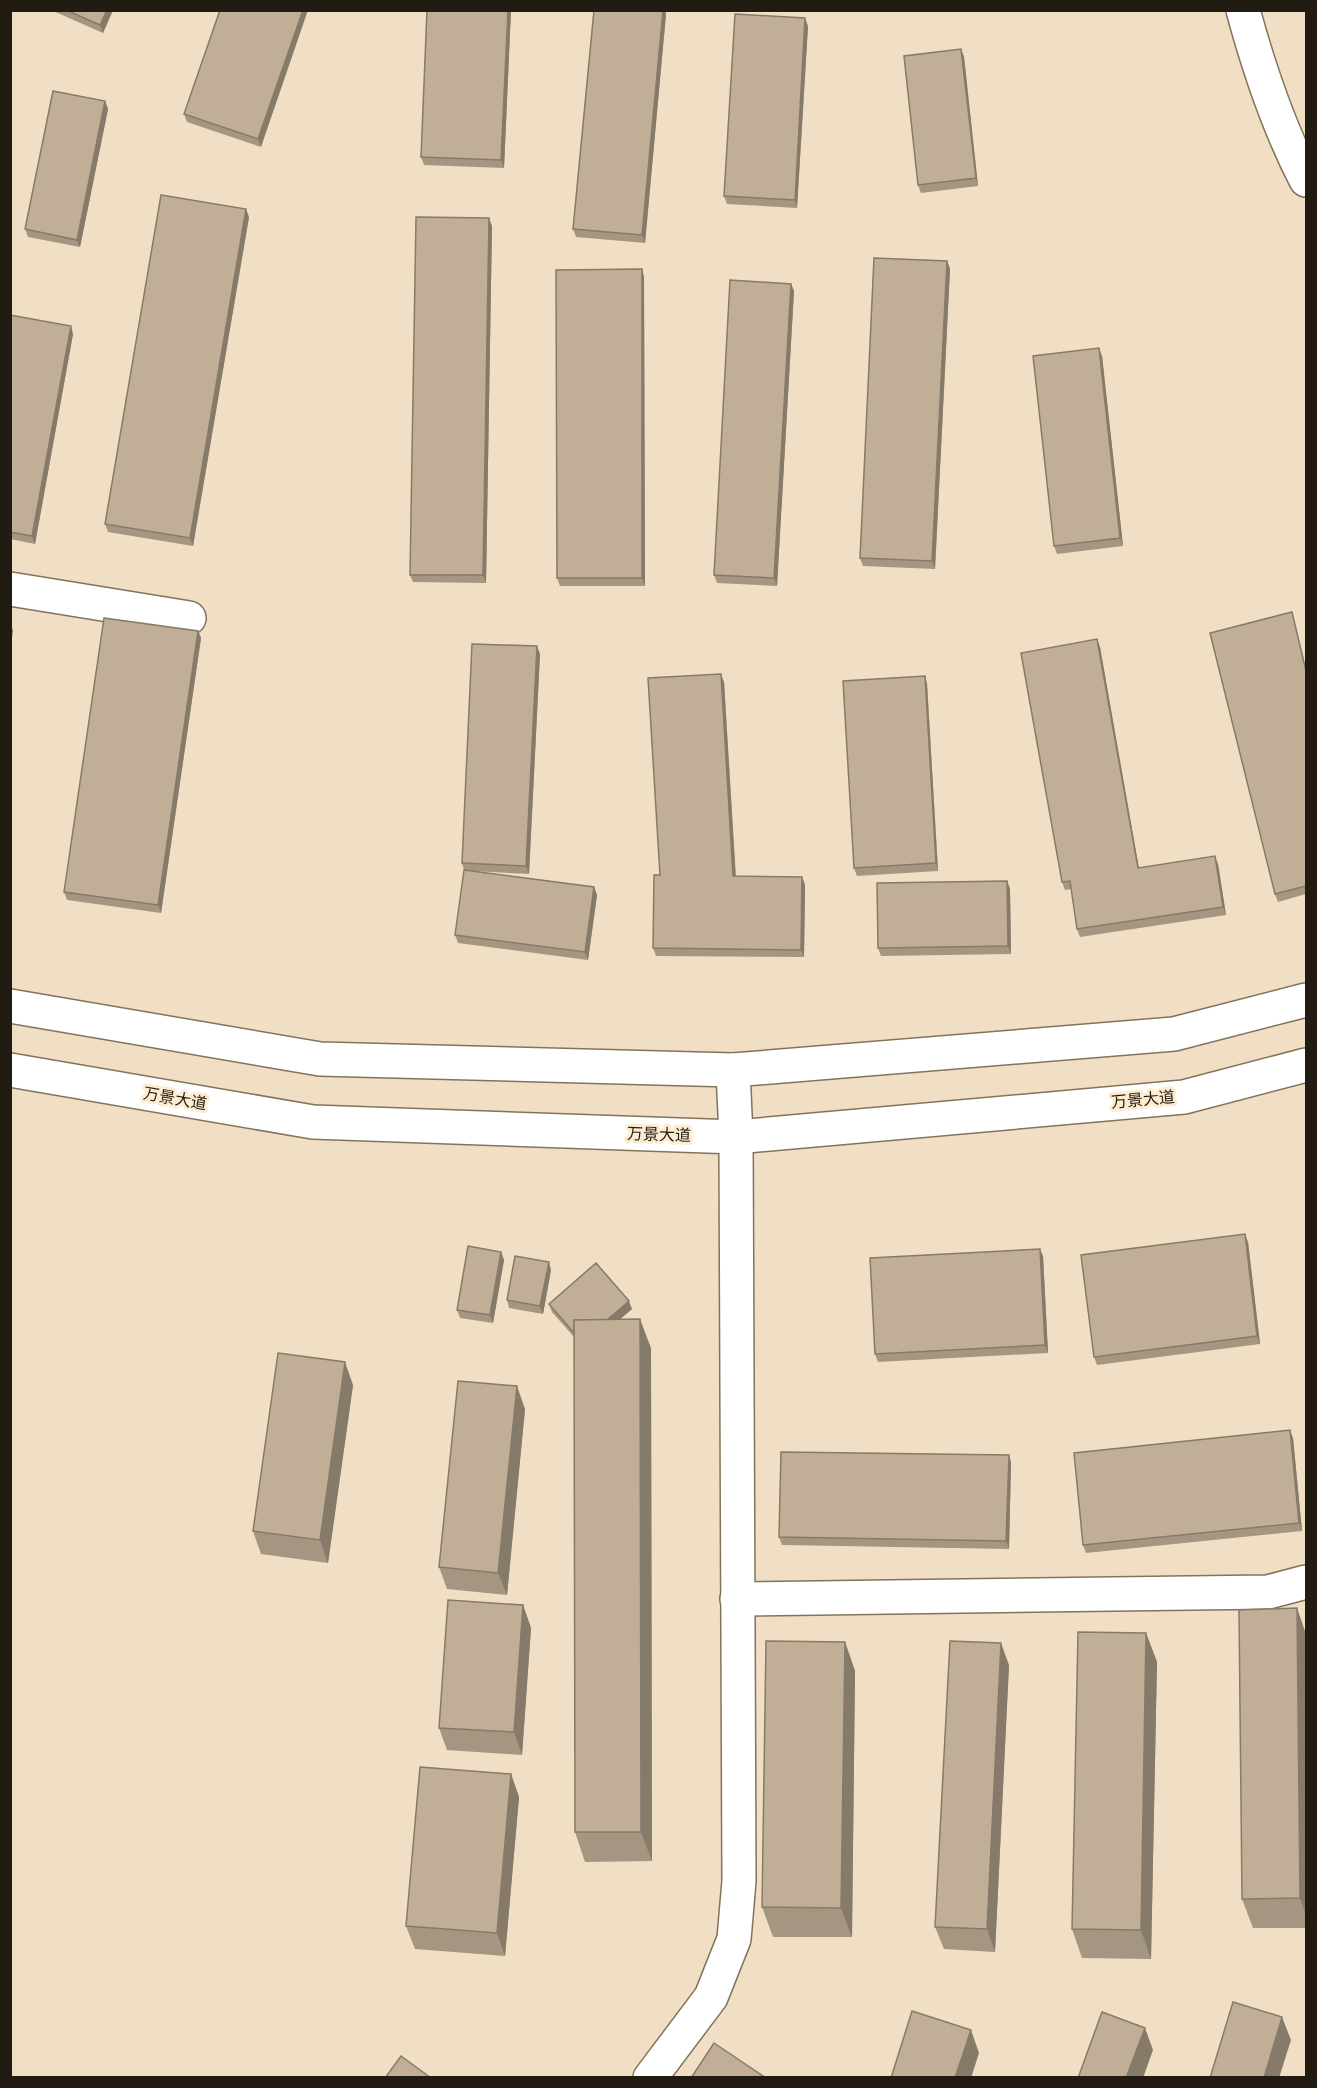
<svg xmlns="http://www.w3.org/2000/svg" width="1317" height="2088" viewBox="0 0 1317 2088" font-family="'Source Sans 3','Noto Sans SC',sans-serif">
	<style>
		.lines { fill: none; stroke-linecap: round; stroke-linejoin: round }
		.minor-casing { stroke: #83735b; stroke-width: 36 }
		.major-casing { stroke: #83735b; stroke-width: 36 }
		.minor { stroke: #fff; stroke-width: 33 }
		.major { stroke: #fff; stroke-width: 33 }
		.wall { fill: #a59681 }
		.shaded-wall { fill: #867a69 }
		.building { fill: #c0af96; stroke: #867a69; stroke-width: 1.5 }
		.labels { text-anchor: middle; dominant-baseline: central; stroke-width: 6; stroke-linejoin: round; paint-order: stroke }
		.street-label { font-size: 16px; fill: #221b12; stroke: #feecd1 }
	</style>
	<rect width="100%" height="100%" fill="#f0dfc4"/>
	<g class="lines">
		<defs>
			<g id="minor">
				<path d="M1243,10C1259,69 1278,126 1306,180"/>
				<polyline points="10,589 189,618"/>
				<polyline points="737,1599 1268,1592 1306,1582"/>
				<polyline points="650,2078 711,1997 734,1939 739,1881 736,1137 733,1070"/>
			</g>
			<g id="major">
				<polyline points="10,1006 320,1059 733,1070 1174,1034 1306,1000"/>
				<polyline points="10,1070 313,1122 736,1137 1184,1097 1306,1065"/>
			</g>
		</defs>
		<!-- minor casing -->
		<use href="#minor" class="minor-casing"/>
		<!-- major casing -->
		<use href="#major" class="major-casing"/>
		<!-- minor -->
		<use href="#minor" class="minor"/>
		<!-- major -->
		<use href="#major" class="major"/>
	</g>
	<!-- wall -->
	<g class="wall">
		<polygon points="51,10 113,10 103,33"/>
		<polygon points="220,10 261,147 187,122 184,114"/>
		<polygon points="427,10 511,10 504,168 424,165 421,157"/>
		<polygon points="666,14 645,243 576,237 573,229"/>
		<polygon points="808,26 797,208 727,204 724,196"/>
		<polygon points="961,49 964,57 978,186 921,193 918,185"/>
		<polygon points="105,101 108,109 80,247 28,237 25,229"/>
		<polygon points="249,217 193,546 108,532 105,524"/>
		<polygon points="492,226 486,583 413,582 410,575"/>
		<polygon points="947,261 950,269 935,569 863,566 860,558"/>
		<polygon points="642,269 644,277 645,586 560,586 557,578"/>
		<polygon points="791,284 794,291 777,586 717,583 714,575"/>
		<polygon points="10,315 73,334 35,544 10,539"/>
		<polygon points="1102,356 1123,546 1057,554 1054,546"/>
		<polygon points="1294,620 1306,668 1306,894 1278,902 1275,894"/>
		<polygon points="198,631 201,638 161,913 67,900 64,892"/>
		<polygon points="1100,647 1139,868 1218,864 1226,915 1080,937 1077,929 1072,889 1065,890 1062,882"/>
		<polygon points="540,654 529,874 471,871 594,887 597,895 588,960 458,943 455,935 464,870 462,863"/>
		<polygon points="925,676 927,684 938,871 857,876 854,868"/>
		<polygon points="724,682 736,876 802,877 805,885 804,957 656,956 653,948 660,875"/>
		<polygon points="1007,881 1010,889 1011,954 881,956 878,948"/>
		<polygon points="1248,1242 1260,1344 1097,1365 1094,1357"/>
		<polygon points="501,1252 504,1260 493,1323 460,1318 457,1310"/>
		<polygon points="1043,1256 1048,1353 878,1362 875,1354"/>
		<polygon points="551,1270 543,1314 509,1308 507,1300"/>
		<polygon points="549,1304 632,1309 619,1320 651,1348 652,1861 585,1862 575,1832 574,1337 552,1312"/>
		<polygon points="353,1385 328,1563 261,1554 253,1531"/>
		<polygon points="525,1409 507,1595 447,1589 439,1567"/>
		<polygon points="1293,1438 1302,1531 1086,1553 1083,1545"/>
		<polygon points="1009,1455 1011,1463 1009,1549 782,1545 779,1537"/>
		<polygon points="523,1605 531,1628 522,1755 447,1750 439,1728"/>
		<polygon points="1146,1633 1157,1662 1151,1959 1082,1958 1072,1929"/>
		<polygon points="1306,1634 1306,1928 1253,1928 1242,1899"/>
		<polygon points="845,1642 855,1671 852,1937 773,1937 762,1907"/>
		<polygon points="1009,1665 995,1952 944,1949 935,1927"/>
		<polygon points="511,1774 519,1797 505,1956 415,1949 406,1926"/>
	</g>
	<!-- shaded-wall -->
	<g class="shaded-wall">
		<polygon points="107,10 113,10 103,33 100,25"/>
		<polygon points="303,10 308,10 261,147 258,139"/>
		<polygon points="508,10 511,10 504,168 501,160"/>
		<polygon points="663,10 665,10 666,14 645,243 642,235"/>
		<polygon points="805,18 808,26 797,208 795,200"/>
		<polygon points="961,49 964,57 978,186 976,178"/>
		<polygon points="105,101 108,109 80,247 77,240"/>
		<polygon points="246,209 249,217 193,546 190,538"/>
		<polygon points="489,218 492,226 486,583 483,575"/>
		<polygon points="947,261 950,269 935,569 932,561"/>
		<polygon points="642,269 644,277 645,586 642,578"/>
		<polygon points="791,284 794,291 777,586 774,578"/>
		<polygon points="71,326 73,334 35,544 32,536"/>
		<polygon points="1099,348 1102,356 1123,546 1120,538"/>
		<polygon points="11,623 13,631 10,651"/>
		<polygon points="198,631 201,638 161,913 158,905"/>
		<polygon points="1097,639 1100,647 1140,876 1138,868"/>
		<polygon points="537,646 540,654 529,874 526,866"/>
		<polygon points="721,674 724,682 736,884 733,876"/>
		<polygon points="925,676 927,684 938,871 936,863"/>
		<polygon points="1215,856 1218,864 1226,915 1223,907"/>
		<polygon points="802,877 805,885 804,957 801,950"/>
		<polygon points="1007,881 1010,889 1011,954 1008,946"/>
		<polygon points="594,887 597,895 588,960 585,952"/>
		<polygon points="1245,1234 1248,1242 1260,1344 1257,1336"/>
		<polygon points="1040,1249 1043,1256 1048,1353 1045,1345"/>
		<polygon points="501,1252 504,1260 493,1323 490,1315"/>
		<polygon points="549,1262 551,1270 543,1314 540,1306"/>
		<polygon points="629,1301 632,1309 585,1349 582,1341"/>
		<polygon points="640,1319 651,1348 652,1861 641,1832"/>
		<polygon points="345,1362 353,1385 328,1563 320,1540"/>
		<polygon points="517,1386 525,1409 507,1595 498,1573"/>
		<polygon points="1290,1430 1293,1438 1302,1531 1299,1523"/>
		<polygon points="1009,1455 1011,1463 1009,1549 1006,1541"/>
		<polygon points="523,1605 531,1628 522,1755 514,1732"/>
		<polygon points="1297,1608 1306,1634 1306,1915 1300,1898"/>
		<polygon points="1146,1633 1157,1662 1151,1959 1141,1930"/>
		<polygon points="845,1642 855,1671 852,1937 841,1908"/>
		<polygon points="1001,1643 1009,1665 995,1952 987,1929"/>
		<polygon points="511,1774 519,1797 505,1956 497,1933"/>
		<polygon points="1282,2017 1291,2040 1279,2078 1264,2078"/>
		<polygon points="1145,2028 1153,2050 1143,2078 1126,2078"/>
		<polygon points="971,2030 979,2053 971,2078 955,2078"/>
	</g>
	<!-- building -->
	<g class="building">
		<polygon points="66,10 107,10 100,25"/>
		<polygon points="220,10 303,10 258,139 184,114"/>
		<polygon points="427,10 508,10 501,160 421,157"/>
		<polygon points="594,10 663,10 642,235 573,229"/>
		<polygon points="735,14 805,18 795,200 724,196"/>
		<polygon points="961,49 976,178 918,185 904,56"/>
		<polygon points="53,91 105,101 77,240 25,229"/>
		<polygon points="161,195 246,209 190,538 105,524"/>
		<polygon points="416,217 489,218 483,575 410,575"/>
		<polygon points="874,258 947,261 932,561 860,558"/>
		<polygon points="642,269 642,578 557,578 556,270"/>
		<polygon points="730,280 791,284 774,578 714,575"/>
		<polygon points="10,315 71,326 32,536 10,532"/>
		<polygon points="1099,348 1120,538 1054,546 1033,356"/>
		<polygon points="1292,612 1306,671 1306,886 1275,894 1210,633"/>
		<polygon points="104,618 198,631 158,905 64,892"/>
		<polygon points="1097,639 1138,868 1215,856 1223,907 1077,929 1070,881 1062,882 1021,653"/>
		<polygon points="472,644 537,646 526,866 462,863"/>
		<polygon points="721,674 733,876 802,877 801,950 653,948 654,875 660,875 648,678"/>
		<polygon points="925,676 936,863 854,868 843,681"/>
		<polygon points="464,870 594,887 585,952 455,935"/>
		<polygon points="1007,881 1008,946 878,948 877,883"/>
		<polygon points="1245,1234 1257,1336 1094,1357 1081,1255"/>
		<polygon points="468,1246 501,1252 490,1315 457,1310"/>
		<polygon points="1040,1249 1045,1345 875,1354 870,1258"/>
		<polygon points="515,1256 549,1262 540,1306 507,1300"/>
		<polygon points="596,1263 629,1301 607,1320 574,1320 574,1333 549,1304"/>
		<polygon points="640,1319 641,1832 575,1832 574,1320"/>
		<polygon points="278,1353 345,1362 320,1540 253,1531"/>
		<polygon points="458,1381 517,1386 498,1573 439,1567"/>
		<polygon points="1290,1430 1299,1523 1083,1545 1074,1453"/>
		<polygon points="781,1452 1009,1455 1006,1541 779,1537"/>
		<polygon points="448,1600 523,1605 514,1732 439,1728"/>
		<polygon points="1297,1608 1300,1898 1242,1899 1239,1610"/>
		<polygon points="1078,1632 1146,1633 1141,1930 1072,1929"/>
		<polygon points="766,1641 845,1642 841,1908 762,1907"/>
		<polygon points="950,1641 1001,1643 987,1929 935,1927"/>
		<polygon points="420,1767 511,1774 497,1933 406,1926"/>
		<polygon points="1233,2002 1282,2017 1264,2078 1210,2078"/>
		<polygon points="912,2011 971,2030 955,2078 891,2078"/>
		<polygon points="1102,2012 1145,2028 1126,2078 1078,2078"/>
		<polygon points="714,2043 766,2078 691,2078"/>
		<polygon points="401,2056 431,2078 385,2078"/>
	</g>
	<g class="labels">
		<!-- street labels -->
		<g class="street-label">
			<text transform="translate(175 1099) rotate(10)">万景大道</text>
			<text transform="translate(1143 1100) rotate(-5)">万景大道</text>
			<text transform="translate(659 1135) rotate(2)">万景大道</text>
		</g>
	</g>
	<!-- border -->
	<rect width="1317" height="2088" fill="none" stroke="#221b12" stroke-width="24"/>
</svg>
